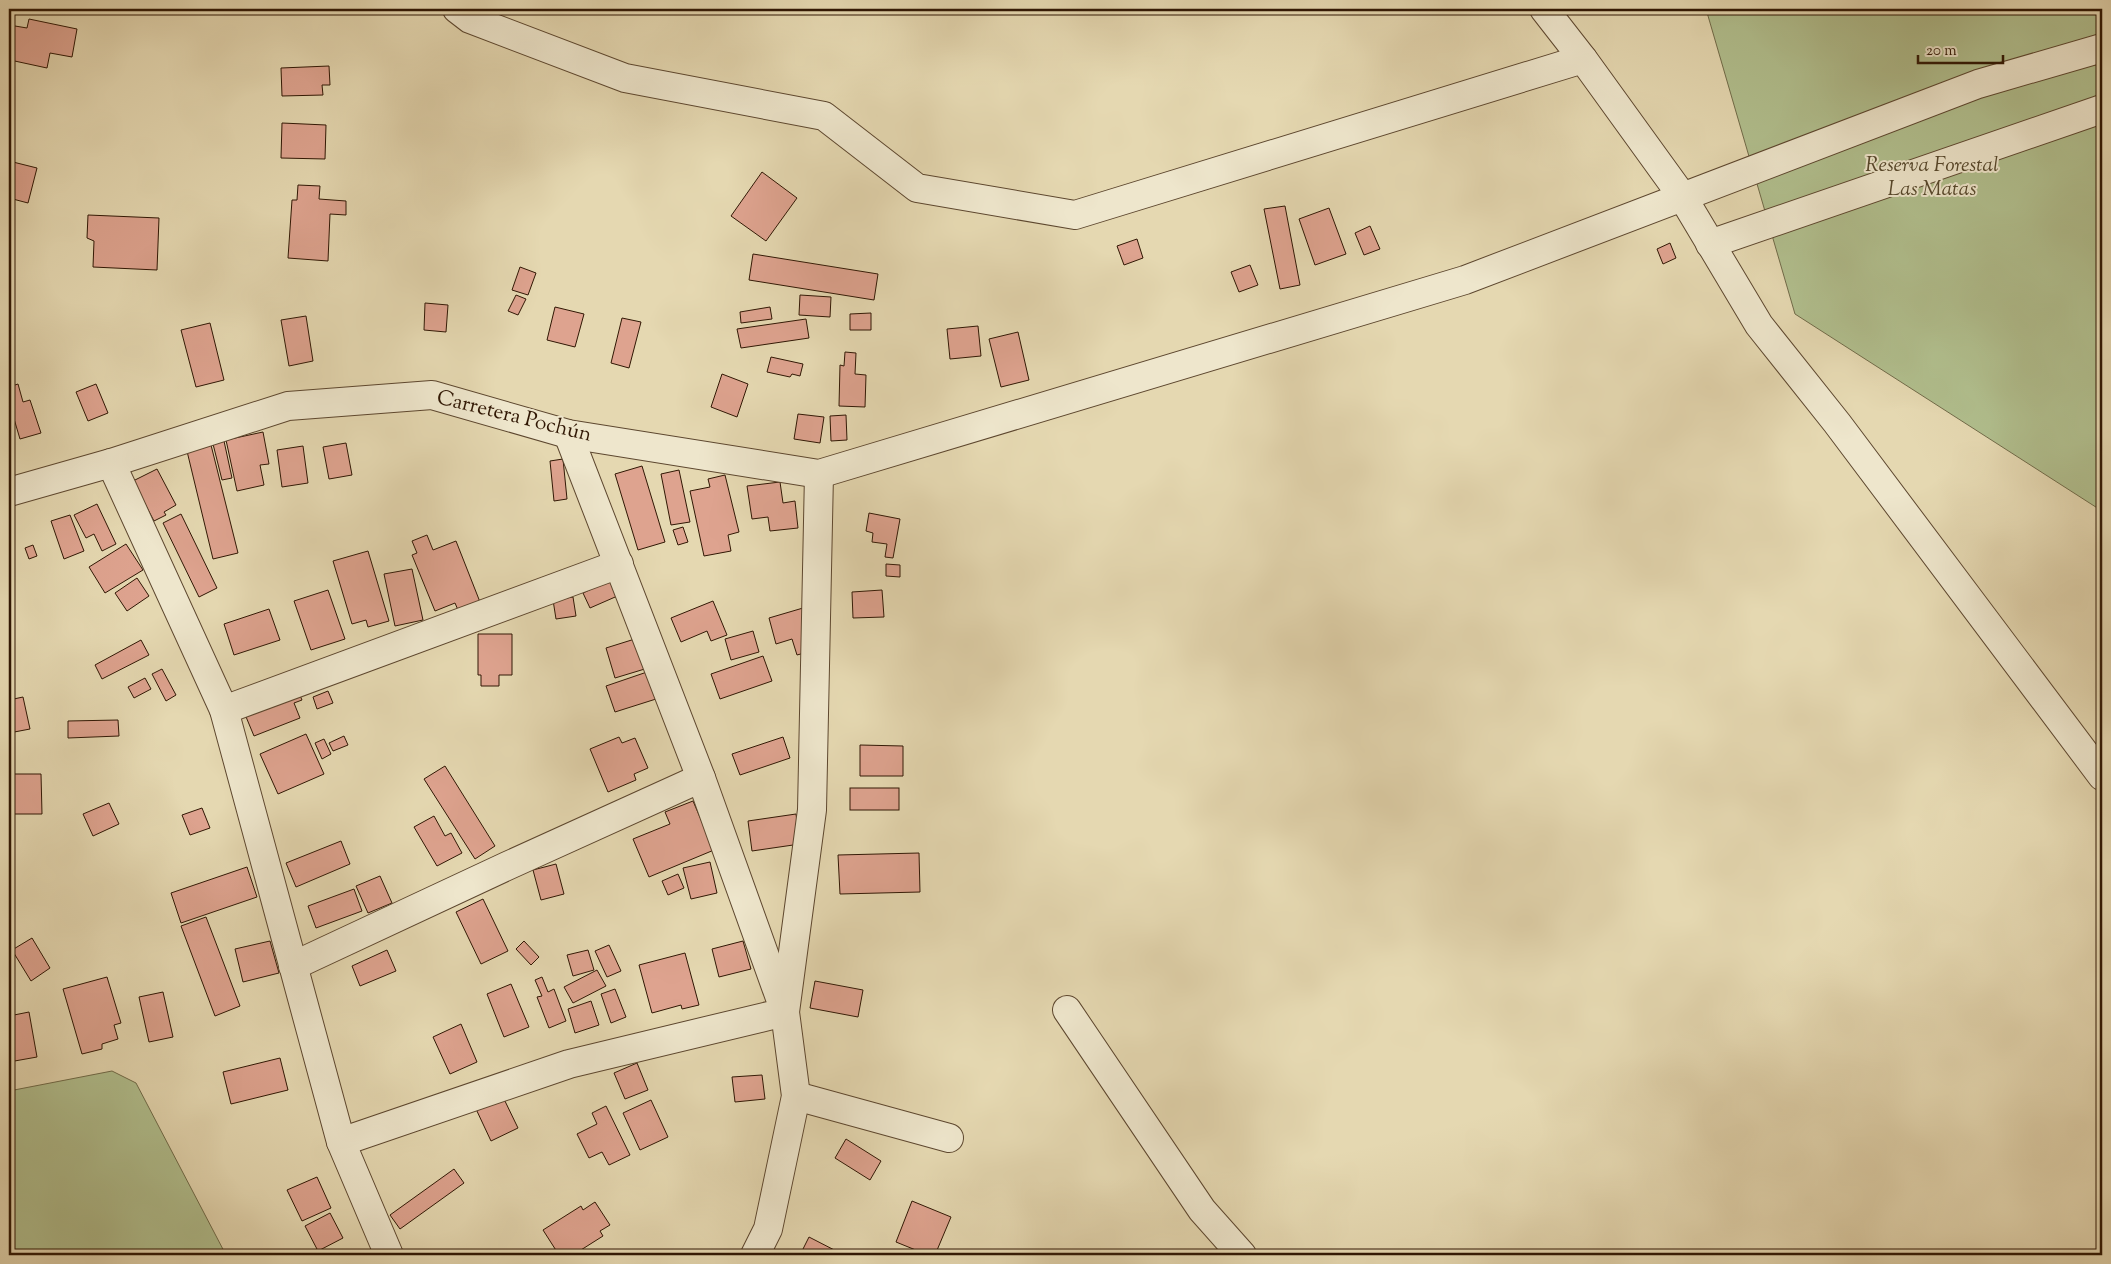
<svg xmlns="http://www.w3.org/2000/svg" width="2111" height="1264" viewBox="0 0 2111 1264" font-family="'Sorts Mill Goudy',serif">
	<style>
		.green { fill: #b1bf8e; stroke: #706b49 }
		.building { fill: #dea38f; stroke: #301704 }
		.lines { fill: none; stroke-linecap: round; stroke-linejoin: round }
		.minor-casing { stroke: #5d472f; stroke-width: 30 }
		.minor { stroke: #eee6cc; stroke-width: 28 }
		.labels { text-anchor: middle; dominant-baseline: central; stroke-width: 4; stroke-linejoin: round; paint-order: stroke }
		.park-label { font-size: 21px; font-style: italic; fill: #57492d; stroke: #eee6cc }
		.street-label { font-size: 21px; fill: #301704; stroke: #eee6cc }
	</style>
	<rect width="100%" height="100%" fill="#e5d8b1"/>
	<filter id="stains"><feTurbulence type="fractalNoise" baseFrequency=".004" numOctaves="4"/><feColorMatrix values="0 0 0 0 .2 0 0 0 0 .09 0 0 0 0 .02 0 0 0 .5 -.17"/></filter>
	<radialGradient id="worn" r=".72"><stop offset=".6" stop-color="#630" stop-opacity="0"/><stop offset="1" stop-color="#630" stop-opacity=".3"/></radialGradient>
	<!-- green -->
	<g class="green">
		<polygon points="1706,9 2102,9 2102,511 1795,314"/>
		<polygon points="112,1071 136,1083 226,1255 9,1255 9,1091"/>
	</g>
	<!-- building -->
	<g class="building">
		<polygon points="29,19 77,29 72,57 50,53 47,68 10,60 13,48 9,48 9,25 27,28"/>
		<polygon points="329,66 330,85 322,85 323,95 282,96 281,68"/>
		<polygon points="282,123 326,125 325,159 281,158"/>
		<polygon points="9,161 37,168 28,203 9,198"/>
		<polygon points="762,172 797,198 766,241 731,216"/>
		<polygon points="298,185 320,186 319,199 346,201 346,215 330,214 328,261 288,258 292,200 297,200"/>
		<polygon points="1285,206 1300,285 1280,289 1264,209"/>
		<polygon points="1329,208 1346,254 1315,265 1299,219"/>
		<polygon points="88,215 159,218 157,270 93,267 94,241 87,238"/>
		<polygon points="1370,226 1380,249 1364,255 1355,233"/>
		<polygon points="1137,239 1143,258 1124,265 1117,246"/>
		<polygon points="1670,243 1676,258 1663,264 1657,249"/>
		<polygon points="753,254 878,274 874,300 749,280"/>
		<polygon points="1250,265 1258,285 1239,292 1231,272"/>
		<polygon points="520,267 536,273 528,295 512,290"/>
		<polygon points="516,295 526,299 518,315 508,311"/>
		<polygon points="800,295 831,297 830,317 799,315"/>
		<polygon points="425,303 448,305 446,332 424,330"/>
		<polygon points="555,307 584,314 575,347 547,340"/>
		<polygon points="770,307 772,319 741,323 740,312"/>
		<polygon points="871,313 871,330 850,330 850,314"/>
		<polygon points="306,316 313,361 289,366 281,320"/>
		<polygon points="622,318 641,322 629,368 611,363"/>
		<polygon points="806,319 809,338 741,348 737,329"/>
		<polygon points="210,323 224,380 196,387 181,330"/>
		<polygon points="978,326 981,356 950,359 947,329"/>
		<polygon points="1018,332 1029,380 1001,387 989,339"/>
		<polygon points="845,352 856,353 855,374 866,375 865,407 839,406 840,365 844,366"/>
		<polygon points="771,357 803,364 800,376 792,374 790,377 767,372"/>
		<polygon points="722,374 748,384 737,417 711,407"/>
		<polygon points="18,384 23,402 30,400 41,433 20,439 9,402 9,387"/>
		<polygon points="96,384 108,413 88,421 76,392"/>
		<polygon points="798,414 824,417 820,443 794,439"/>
		<polygon points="846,415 847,440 831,441 830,416"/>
		<polygon points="263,432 269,464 260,465 264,485 237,491 226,440"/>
		<polygon points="210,441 238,553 213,559 186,447"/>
		<polygon points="224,441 232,478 222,480 213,444"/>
		<polygon points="346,443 352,475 329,479 323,447"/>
		<polygon points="303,446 308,483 282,487 277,450"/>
		<polygon points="563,459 567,499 554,501 550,461"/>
		<polygon points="642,466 665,542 638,550 615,474"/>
		<polygon points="157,469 176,505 164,512 166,515 154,521 133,481"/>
		<polygon points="679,470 690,522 671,525 661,474"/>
		<polygon points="725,475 739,532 728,535 731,551 704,556 690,491 710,487 708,479"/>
		<polygon points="780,482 783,503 795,501 798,528 770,531 768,517 752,519 747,486"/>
		<polygon points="97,504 116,544 102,551 94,534 86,538 74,515"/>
		<polygon points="869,513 900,519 893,558 885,557 887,544 872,542 873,533 866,531"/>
		<polygon points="181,514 217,588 199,597 163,523"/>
		<polygon points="70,515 84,551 64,559 51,521"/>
		<polygon points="683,527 688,542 678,545 673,530"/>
		<polygon points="427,535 433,550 456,541 480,602 458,610 455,603 435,611 412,555 417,553 412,541"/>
		<polygon points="126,544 143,570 105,593 89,567"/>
		<polygon points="33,545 37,556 29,559 25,548"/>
		<polygon points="368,551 389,621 368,627 366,620 352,624 333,561"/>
		<polygon points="886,564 900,565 900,577 886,576"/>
		<polygon points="412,569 423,620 395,626 384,574"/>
		<polygon points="137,578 149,596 127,611 115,593"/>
		<polygon points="614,578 622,594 590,608 583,593"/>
		<polygon points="328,590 345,639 311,650 294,601"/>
		<polygon points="882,590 884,617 853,618 852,592"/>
		<polygon points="573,597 576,616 556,619 553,600"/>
		<polygon points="713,601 727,635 711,641 707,631 681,642 671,618"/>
		<polygon points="803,608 808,652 797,655 792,639 776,644 769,618"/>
		<polygon points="269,609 280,640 234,655 224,624"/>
		<polygon points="753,631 759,652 731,660 725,639"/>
		<polygon points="478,634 512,634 512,675 499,675 499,686 481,686 481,675 478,675"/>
		<polygon points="638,638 648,668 615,678 606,648"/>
		<polygon points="141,640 149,655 102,679 95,665"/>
		<polygon points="763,656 772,681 720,699 711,674"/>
		<polygon points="162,669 176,695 166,701 152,674"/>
		<polygon points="647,672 656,699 615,712 606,686"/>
		<polygon points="145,678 151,689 134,698 128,687"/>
		<polygon points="298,691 302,700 294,703 300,718 254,736 244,712"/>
		<polygon points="328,691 333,703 317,709 313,697"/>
		<polygon points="23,697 30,729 9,733 9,700"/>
		<polygon points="118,720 119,736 68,738 68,721"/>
		<polygon points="306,734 324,774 278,794 260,754"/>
		<polygon points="344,736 348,745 333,751 329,743"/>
		<polygon points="619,737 622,743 635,738 648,768 634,774 636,780 608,792 590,749"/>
		<polygon points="783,737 790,758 740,775 732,754"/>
		<polygon points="324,739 331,754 322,759 315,743"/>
		<polygon points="860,745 903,746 903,776 860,776"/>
		<polygon points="445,766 495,846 475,859 424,779"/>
		<polygon points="9,774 41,774 42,814 9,814"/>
		<rect x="850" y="788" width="49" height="22"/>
		<polygon points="693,801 714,850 649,877 633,839 670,824 665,812"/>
		<polygon points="109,803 119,824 93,836 83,814"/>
		<polygon points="202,808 210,828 190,835 182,815"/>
		<polygon points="796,814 800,844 752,851 748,821"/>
		<polygon points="434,816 445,836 451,833 462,853 437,866 414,827"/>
		<polygon points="341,841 350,864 296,887 286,863"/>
		<polygon points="919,853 920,892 840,894 838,855"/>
		<polygon points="710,862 717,893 691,899 683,868"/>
		<polygon points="556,864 564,894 541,900 533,870"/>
		<polygon points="247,867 257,897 181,923 171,893"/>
		<polygon points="678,874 684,888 668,895 662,881"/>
		<polygon points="380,876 392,903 368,913 356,886"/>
		<polygon points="354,889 362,911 316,928 308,906"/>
		<polygon points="483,899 508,951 481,964 456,912"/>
		<polygon points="206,917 240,1006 215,1016 181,926"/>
		<polygon points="32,938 50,968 31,981 12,950"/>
		<polygon points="270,941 279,973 243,982 235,949"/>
		<polygon points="524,941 539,957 531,965 516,949"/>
		<polygon points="743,941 751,969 719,977 712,949"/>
		<polygon points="609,945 621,971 607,977 595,951"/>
		<polygon points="387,950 396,971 360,986 352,966"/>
		<polygon points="588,950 594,970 573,976 567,955"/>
		<polygon points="685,953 699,1005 682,1009 681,1005 652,1013 639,965"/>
		<polygon points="597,970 606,986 573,1003 564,987"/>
		<polygon points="107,977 121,1023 114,1025 118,1039 102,1044 102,1049 82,1054 63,989"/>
		<polygon points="542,977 548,992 554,989 566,1021 549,1028 537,997 542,996 535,980"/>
		<polygon points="815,981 863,990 858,1017 810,1008"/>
		<polygon points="511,984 529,1027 504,1037 487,994"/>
		<polygon points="615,989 626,1017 611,1023 601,994"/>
		<polygon points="163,992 173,1037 149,1042 139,997"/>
		<polygon points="591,1001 599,1025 575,1033 568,1009"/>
		<polygon points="29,1012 37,1057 9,1062 9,1016"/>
		<polygon points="461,1024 477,1062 450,1074 433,1037"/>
		<polygon points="280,1058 288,1090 231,1104 223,1072"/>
		<polygon points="637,1063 648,1090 625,1099 614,1073"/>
		<polygon points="762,1075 765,1099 735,1102 732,1077"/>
		<polygon points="503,1097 518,1128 491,1141 476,1109"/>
		<polygon points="651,1100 668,1137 640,1150 623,1113"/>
		<polygon points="606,1106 630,1155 609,1165 602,1152 589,1158 577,1134 597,1124 592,1113"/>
		<polygon points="846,1139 881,1161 870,1180 835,1158"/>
		<polygon points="454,1169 464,1183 400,1229 390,1215"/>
		<polygon points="317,1177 331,1208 302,1221 287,1190"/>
		<polygon points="912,1201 951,1217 935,1255 928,1255 896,1242"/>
		<polygon points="595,1202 610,1225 600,1231 603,1236 573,1255 559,1255 543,1230 581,1206 583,1210"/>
		<polygon points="330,1213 343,1238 318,1251 305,1226"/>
		<polygon points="809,1237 844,1255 800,1255"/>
	</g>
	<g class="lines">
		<defs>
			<g id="minor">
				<polyline points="457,9 470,19 625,78 824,116 917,188 1075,215 1583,59 1682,196 1759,325 1837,423 2102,776"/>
				<polyline points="1544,9 1583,59"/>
				<polyline points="1710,244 2102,109"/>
				<polyline points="111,463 224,710 341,1142 389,1255"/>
				<polyline points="9,492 111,463 288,406 432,395 568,434 819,474 1465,280 1978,84 2102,48"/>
				<polyline points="224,710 619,564"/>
				<polyline points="293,966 507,866 701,778"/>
				<polyline points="1067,1010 1202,1210 1242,1255"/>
				<polyline points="796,1096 949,1138"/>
				<polyline points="341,1142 569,1064 785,1012 701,778 568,434"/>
				<polyline points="755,1255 768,1229 796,1096 785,1012 812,810 819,474"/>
			</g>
		</defs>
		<!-- minor casing -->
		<use href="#minor" class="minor-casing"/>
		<!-- minor -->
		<use href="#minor" class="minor"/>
	</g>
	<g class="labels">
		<!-- park labels -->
		<g class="park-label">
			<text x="1932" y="166">Reserva Forestal<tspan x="1932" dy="24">Las Matas</tspan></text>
		</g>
		<!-- street labels -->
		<g class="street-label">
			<text transform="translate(514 417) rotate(14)">Carretera Pochún</text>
		</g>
	</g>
	<!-- margin -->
	<rect width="2111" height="1264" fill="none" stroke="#e5d8b1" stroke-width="30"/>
	<rect x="10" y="10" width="2091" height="1244" fill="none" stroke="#301704" stroke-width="2.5"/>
	<rect x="15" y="15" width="2081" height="1234" fill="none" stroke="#301704"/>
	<!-- scale -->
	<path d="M1918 55v8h85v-8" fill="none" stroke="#301704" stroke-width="2.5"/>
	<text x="1926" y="55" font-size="15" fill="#301704" stroke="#eee6cc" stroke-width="4" paint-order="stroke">20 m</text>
	<rect width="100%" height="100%" filter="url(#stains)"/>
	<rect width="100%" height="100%" fill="url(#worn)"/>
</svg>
